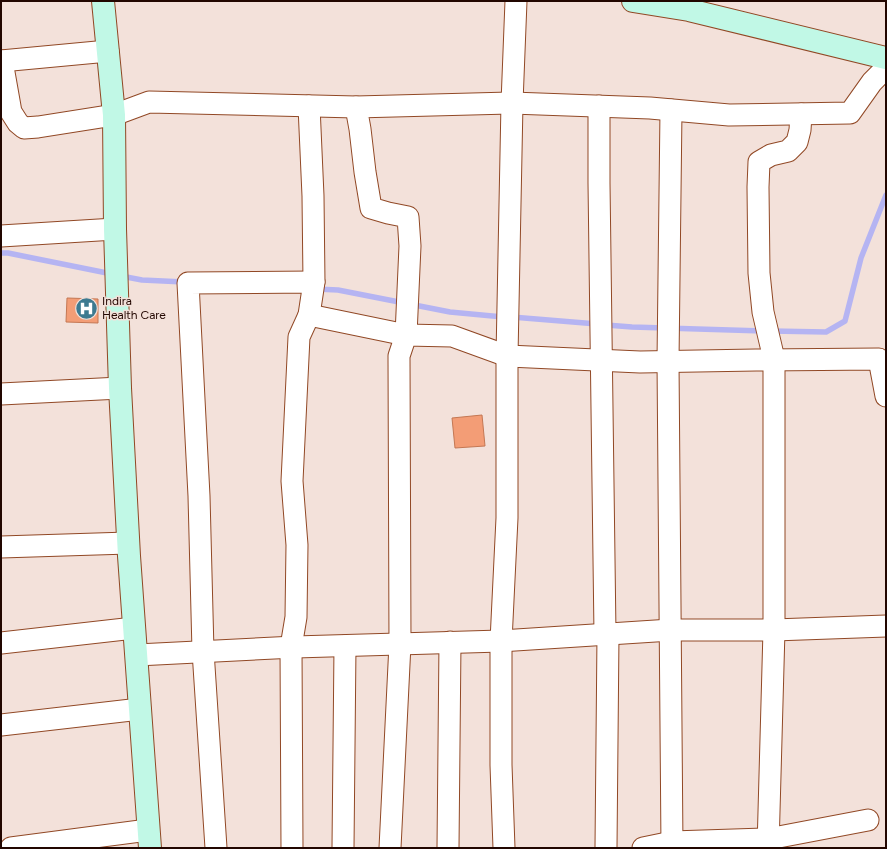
<svg xmlns="http://www.w3.org/2000/svg" width="887" height="849" viewBox="0 0 887 849" font-family="Figtree,sans-serif">
	<style>
		.lines { fill: none; stroke-linecap: round; stroke-linejoin: round }
		.stream { stroke: #b5b4f2; stroke-width: 5.5 }
		.building { fill: #f39d76; stroke: #c47753 }
		.street-casing { stroke: #914825; stroke-width: 23 }
		.secondary-casing { stroke: #914825; stroke-width: 24 }
		.street { stroke: #fff; stroke-width: 21 }
		.secondary { stroke: #c1f8e6; stroke-width: 22 }
		.labels { text-anchor: middle; dominant-baseline: central; stroke-width: 3; stroke-linejoin: round; paint-order: stroke }
		.poi-label { font-size: 12px; fill: #220600; stroke: #f3e1da; text-anchor: start }
	</style>
	<rect width="100%" height="100%" fill="#f3e1da"/>
	<g class="lines">
		<!-- stream -->
		<g class="stream">
			<polyline points="1,253 8,253 112,274"/>
			<polyline points="121,276 142,280 184,282"/>
			<polyline points="316,289 338,290 450,312 503,317"/>
			<polyline points="512,317 597,324"/>
			<polyline points="606,325 632,327 763,331"/>
			<polyline points="771,331 826,332 845,321 861,258 886,195"/>
		</g>
	</g>
	<!-- building -->
	<g class="building">
		<polygon points="67,298 98,299 98,323 66,322"/>
		<polygon points="482,415 485,446 455,448 452,418"/>
	</g>
	<g class="lines">
		<defs>
			<g id="street">
				<polyline points="1,61 108,51"/>
				<polyline points="2,61 11,112 18,123 24,128 38,127 114,115 149,102 356,107"/>
				<polyline points="309,106 313,196 314,282"/>
				<polyline points="599,106 599,183 605,634"/>
				<polyline points="671,110 668,361 672,848"/>
				<polyline points="1,236 115,229"/>
				<polyline points="1,394 120,388"/>
				<polyline points="1,547 128,543"/>
				<polyline points="1,643 134,628"/>
				<polyline points="137,655 295,647 501,641 671,630 774,630 886,626"/>
				<polyline points="1,725 140,709"/>
				<polyline points="11,848 148,830"/>
				<polyline points="216,848 203,651 199,496 188,283 314,282 309,315"/>
				<polyline points="292,848 291,647 296,617 297,545 292,481 299,337 309,315 406,335 410,246 408,217 388,213 371,208 365,172 360,129 356,107 512,103 650,108 729,115 850,113 872,82 886,68"/>
				<polyline points="343,848 345,646"/>
				<polyline points="390,848 400,644 399,356 406,335 452,336 507,356 640,362 756,360 879,359 886,396"/>
				<polyline points="448,848 450,642"/>
				<polyline points="504,848 501,765 501,641 507,518 507,356 512,103 516,1"/>
				<polyline points="606,848 608,634"/>
				<polyline points="643,848 672,842 768,839 868,820"/>
				<polyline points="768,848 774,630 774,359 763,312 759,273 758,187 759,162 771,155 788,151 797,142 800,130 801,114"/>
			</g>
			<g id="secondary">
				<polyline points="103,1 114,115 115,229 120,388 129,556 150,848"/>
				<polyline points="633,1 689,10 886,58"/>
			</g>
		</defs>
		<!-- street casing -->
		<use href="#street" class="street-casing"/>
		<!-- secondary casing -->
		<use href="#secondary" class="secondary-casing"/>
		<!-- street -->
		<use href="#street" class="street"/>
		<!-- secondary -->
		<use href="#secondary" class="secondary"/>
	</g>
	<!-- icons -->
	<defs>
		<symbol id="hospital-disc" viewBox="-11 -11 22 22"><circle r="9.5" fill="#3d7a90" stroke="#f3e1da"/><path d="M-5-5h3v3.5h4V-5h3V5h-3V1.5h-4V5h-3Z" fill="#fff"/></symbol>
	</defs>
	<g fill-rule="evenodd">
		<use href="#hospital-disc" x="74" y="296" width="25" height="25"/>
	</g>
	<g class="labels">
		<!-- poi labels -->
		<g class="poi-label">
			<text x="102" y="301">Indira<tspan x="102" dy="14">Health Care</tspan></text>
		</g>
	</g>
	<!-- border -->
	<rect width="887" height="849" fill="none" stroke="#220600" stroke-width="4"/>
</svg>
